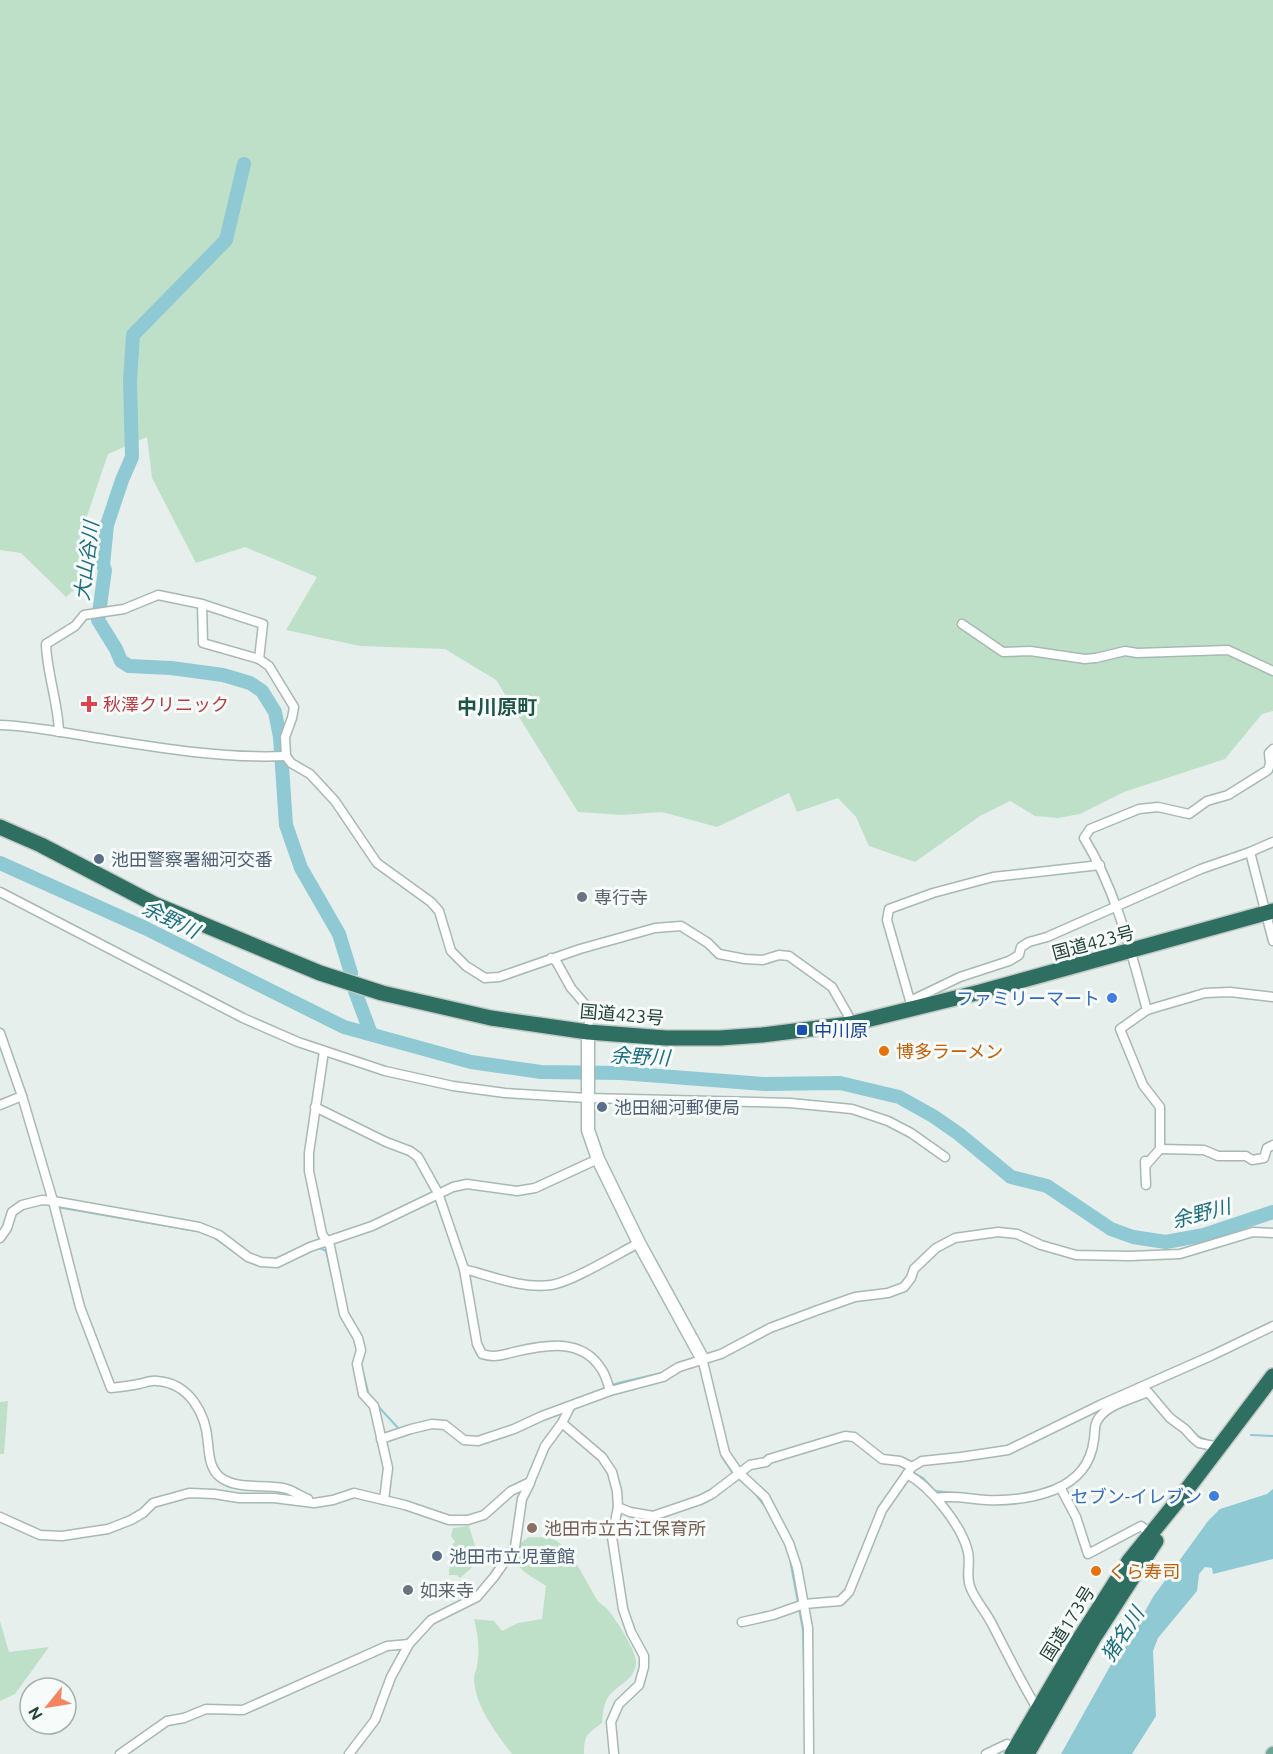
<svg xmlns="http://www.w3.org/2000/svg" width="1273" height="1754" viewBox="0 0 1273 1754" font-family="Ubuntu,'Noto Sans JP',sans-serif">
	<style>
		.green { fill: #bfe0c8 }
		.water { fill: #8ec9d4 }
		.lines { fill: none; stroke-linecap: round; stroke-linejoin: round }
		.stream { stroke: #8ec9d4; stroke-width: 2 }
		.river { stroke: #8ec9d4; stroke-width: 14 }
		.street-casing { stroke: #a8b8b2; stroke-width: 11 }
		.secondary-casing { stroke: #a4bbb3; stroke-width: 15 }
		.primary-casing { stroke: #c2cac8; stroke-width: 15 }
		.highway-casing { stroke: #c2cac8; stroke-width: 18 }
		.street { stroke: #fff; stroke-width: 8 }
		.secondary { stroke: #fff; stroke-width: 12 }
		.primary { stroke: #6aa596; stroke-width: 12 }
		.highway { stroke: #2f6f62; stroke-width: 15 }
		.health-dot { fill: #e0444e; stroke: #f7fbf9; stroke-width: 2 }
		.service-dot { fill: #5c6f8a; stroke: #f7fbf9; stroke-width: 2 }
		.worship-dot { fill: #6b7280; stroke: #f7fbf9; stroke-width: 2 }
		.shop-dot { fill: #3f7fe0; stroke: #f7fbf9; stroke-width: 2 }
		.transit-dot { fill: #1a4fb4; stroke: #f7fbf9; stroke-width: 2 }
		.food-dot { fill: #e8710a; stroke: #f7fbf9; stroke-width: 2 }
		.education-dot { fill: #8d6e63; stroke: #f7fbf9; stroke-width: 2 }
		.labels { text-anchor: middle; dominant-baseline: central; stroke-width: 6; stroke-linejoin: round; paint-order: stroke }
		.health-label { font-size: 18px; fill: #be3a42; stroke: #f7fbf9; text-anchor: start }
		.service-label { font-size: 18px; fill: #4e5e75; stroke: #f7fbf9; text-anchor: start }
		.worship-label { font-size: 18px; fill: #5b616d; stroke: #f7fbf9; text-anchor: start }
		.street-label { font-size: 18px; fill: #24423a; stroke: #f7fbf9 }
		.shop-label { font-size: 18px; fill: #366cbe; stroke: #f7fbf9; text-anchor: end }
		.transit-label { font-size: 18px; fill: #164399; stroke: #f7fbf9; text-anchor: start }
		.food-label { font-size: 18px; fill: #c56008; stroke: #f7fbf9; text-anchor: start }
		.education-label { font-size: 18px; fill: #785e54; stroke: #f7fbf9; text-anchor: start }
		.water-label { font-size: 20px; font-style: italic; fill: #1c6f80; stroke: #f7fbf9 }
		.neighbourhood-label { font-size: 20px; font-weight: bold; fill: #1f5548; stroke: #f7fbf9 }
	</style>
	<rect width="100%" height="100%" fill="#e6efeb"/>
	<!-- green -->
	<g class="green">
		<polygon points="0,0 1273,0 1273,711 1262,714 1225,759 1124,792 1080,814 1058,818 1035,816 1010,801 980,816 915,862 869,846 856,817 838,798 797,812 789,793 717,827 662,812 622,815 578,812 496,680 445,649 360,646 286,630 317,577 245,547 196,563 152,478 147,437 108,454 80,537 81,584 66,597 21,553 0,550"/>
		<polygon points="8,1401 4,1454 0,1454 0,1402"/>
		<polygon points="469,1526 479,1559 478,1562 460,1578 457,1575 449,1575 451,1546 455,1542 451,1536 453,1528"/>
		<path d="M529,1537C536,1538 546,1536 552,1539C571,1545 587,1585 598,1601C601,1605 605,1606 608,1610C616,1619 636,1651 636,1662C636,1682 613,1685 606,1701C603,1707 603,1716 602,1723C587,1734 584,1735 584,1754H512C496,1733 475,1706 474,1679C474,1673 477,1670 477,1665C480,1650 478,1634 474,1619L494,1621L502,1631L518,1623L542,1619L546,1586C529,1574 512,1570 515,1547Z"/>
		<polygon points="0,1621 9,1652 49,1647 15,1694 0,1701"/>
	</g>
	<!-- water -->
	<polygon class="water" points="1273,1489 1273,1559 1213,1574 1212,1568 1205,1567 1199,1574 1197,1591 1158,1638 1153,1651 1156,1716 1132,1754 1061,1754 1113,1661 1124,1654 1123,1649 1136,1636 1134,1631 1153,1597 1208,1521 1220,1509 1267,1494"/>
	<g class="lines">
		<!-- stream -->
		<g class="stream">
			<polyline points="0,1100 14,1096"/>
			<polyline points="57,1207 202,1232"/>
			<polyline points="213,1237 235,1252"/>
			<polyline points="320,1248 326,1251 332,1276"/>
			<polyline points="247,1261 259,1265"/>
			<polyline points="363,1372 369,1396"/>
			<polyline points="574,1400 618,1383 666,1372"/>
			<polyline points="377,1405 399,1429"/>
			<polyline points="1188,1427 1199,1437 1209,1441"/>
			<polyline points="1251,1435 1273,1436"/>
			<polyline points="717,1437 722,1457 734,1475"/>
			<polyline points="911,1471 923,1478 935,1491 966,1494"/>
			<polyline points="740,1480 748,1486"/>
			<polyline points="752,1490 767,1509"/>
			<polyline points="1040,1490 1057,1484"/>
			<polyline points="987,1496 999,1496"/>
			<polyline points="789,1554 803,1630 805,1706"/>
			<polyline points="996,1754 1001,1752"/>
		</g>
		<!-- river -->
		<g class="river">
			<polyline points="244,164 226,240 133,335 130,381 132,457 122,480 107,525 103,565 105,570 98,620 116,649 121,661 129,666 171,668 223,675 250,683 262,691 275,712 280,737 286,825 301,868 339,934 351,973"/>
			<polyline points="0,863 145,928 344,1027 471,1062 541,1072 621,1073 765,1084 840,1083 899,1097 933,1116 959,1134 1011,1177 1047,1186 1111,1229 1133,1237 1166,1242 1204,1235 1273,1212"/>
			<polyline points="355,991 371,1034"/>
		</g>
		<defs>
			<g id="street">
				<polyline points="202,604 203,643 259,659"/>
				<polyline points="962,624 1003,652 1030,651 1085,659 1096,658 1125,651 1137,653 1228,650 1273,671"/>
				<path d="M0,725C31,726 60,732 91,737C154,747 222,759 286,756"/>
				<path d="M59,732C58,702 47,674 46,644L75,626L84,615L124,609L158,595L202,604L263,624L259,659L269,666L294,707L292,718L285,737L286,756L291,763L310,774L335,801L377,863L431,902L439,911L451,951L466,966L485,978L499,977L580,949L655,928L681,926L708,943L719,954L745,959L763,960L779,955L789,956L832,987L848,1015L850,1024"/>
				<polyline points="1250,852 1273,941"/>
				<polyline points="0,892 243,1018 298,1042 385,1071 453,1086 505,1093 587,1098 790,1103 852,1109 888,1121 911,1133 945,1157"/>
				<polyline points="551,958 556,961 571,988 590,1010 588,1032"/>
				<polyline points="910,1001 960,977 1009,961 1019,955 1021,947 1029,942 1047,937 1201,869 1250,852 1273,842"/>
				<polyline points="911,1004 887,920 889,909 933,893 993,877 1100,865"/>
				<path d="M1147,1010C1131,952 1116,890 1084,838L1090,829L1139,809L1158,807L1189,814L1207,801L1228,795L1268,770L1270,764L1269,753L1273,749"/>
				<polyline points="0,1033 22,1096"/>
				<polyline points="324,1051 309,1153 309,1171 322,1234 330,1246 344,1314 358,1338 361,1350 357,1364 363,1394 374,1406 388,1468 384,1500"/>
				<path d="M0,1105L22,1096L53,1201L80,1307L111,1388C120,1387 129,1386 139,1384C144,1383 151,1380 157,1381C189,1383 206,1413 208,1443C209,1455 210,1469 220,1477C237,1490 263,1484 283,1488C291,1489 300,1496 308,1499"/>
				<path d="M315,1107L386,1142L410,1151L418,1157L438,1193L464,1269L477,1344L482,1354C494,1358 502,1355 514,1352C545,1345 582,1337 602,1370C606,1376 608,1384 610,1391"/>
				<polyline points="1160,1149 1204,1150 1218,1156 1246,1156 1252,1160 1264,1158 1267,1148 1273,1145"/>
				<polyline points="1145,1161 1146,1185"/>
				<polyline points="1146,1165 1160,1149 1160,1107 1143,1085 1120,1029 1147,1010 1205,993 1230,992 1273,997"/>
				<polyline points="0,1238 7,1228 12,1212 22,1205 42,1200 53,1201 199,1227 219,1235 248,1257 261,1262 277,1263 310,1247 372,1226 453,1187 467,1184 517,1191 535,1188 598,1159"/>
				<path d="M464,1269C491,1276 523,1289 551,1285C572,1282 617,1254 639,1243"/>
				<polyline points="702,1358 725,1453 738,1472 765,1497 789,1543 797,1567 808,1628 809,1754"/>
				<polyline points="562,1423 602,1457 612,1472 617,1491 618,1507 612,1537 623,1609 631,1632 644,1656 644,1667 639,1685 619,1704 611,1722 614,1754"/>
				<polyline points="381,1439 411,1429 432,1424 445,1425 464,1440 478,1441 514,1429 542,1416 610,1391 663,1377 679,1367 721,1354 770,1328 818,1310 855,1297 888,1293 904,1287 911,1278 914,1269 936,1248 955,1238 998,1232 1017,1234 1041,1245 1076,1255 1130,1256 1180,1254 1253,1232 1273,1233"/>
				<path d="M907,1474C931,1487 962,1526 968,1552C971,1565 965,1576 971,1589C976,1601 986,1612 992,1624C1007,1653 1021,1682 1038,1710"/>
				<polyline points="1060,1487 1076,1517 1088,1554 1141,1526 1153,1535"/>
				<path d="M936,1498C953,1495 969,1499 986,1500C1008,1501 1033,1498 1054,1490C1077,1480 1091,1465 1094,1439C1095,1434 1094,1426 1097,1421C1105,1405 1132,1399 1148,1392L1170,1418L1185,1429L1194,1439L1199,1443L1219,1447"/>
				<polyline points="618,1507 630,1512 653,1516 700,1500 712,1494 750,1465 766,1462 769,1459 845,1436 854,1437 882,1459 900,1461 912,1467"/>
				<polyline points="0,1517 40,1535 62,1536 108,1529 131,1520 143,1513 153,1503 189,1493 214,1494 239,1498 274,1498 314,1503 333,1500 354,1493 405,1505 449,1520 468,1520 484,1515 511,1491 530,1482 545,1446 562,1423 570,1407"/>
				<polyline points="742,1622 773,1615 804,1604 840,1601 849,1592 882,1510 912,1467 922,1461 961,1457 1008,1450 1100,1405 1213,1355 1273,1326"/>
				<polyline points="120,1754 167,1721 184,1718 206,1709 243,1710 387,1646 409,1644"/>
				<polyline points="349,1754 375,1720 391,1677 409,1644 431,1620 477,1597 494,1577 515,1547 522,1499 530,1483"/>
				<polyline points="986,1754 1007,1744 1018,1749"/>
			</g>
			<polyline id="secondary" points="588,1032 588,1130 598,1159 639,1243 702,1358"/>
			<polyline id="primary" points="1272,1754 1273,1753"/>
			<g id="highway">
				<polyline points="0,827 41,845 154,904 320,973 382,993 491,1018 588,1032 666,1038 720,1038 762,1035 850,1024 980,992 1273,911"/>
				<polyline points="1012,1754 1078,1641 1129,1561 1188,1488 1273,1376"/>
				<polyline points="1027,1754 1093,1639 1156,1541"/>
			</g>
		</defs>
		<!-- street casing -->
		<use href="#street" class="street-casing"/>
		<!-- secondary casing -->
		<use href="#secondary" class="secondary-casing"/>
		<!-- primary casing -->
		<use href="#primary" class="primary-casing"/>
		<!-- highway casing -->
		<use href="#highway" class="highway-casing"/>
		<!-- street -->
		<use href="#street" class="street"/>
		<!-- secondary -->
		<use href="#secondary" class="secondary"/>
		<!-- primary -->
		<use href="#primary" class="primary"/>
		<!-- highway -->
		<use href="#highway" class="highway"/>
	</g>
	<!-- markers -->
	<path class="health-dot" d="M86 695h6v6h6v6h-6v6h-6v-6h-6v-6h6z"/>
	<g class="service-dot">
		<circle cx="99" cy="859" r="6"/>
		<circle cx="602" cy="1107" r="6"/>
		<circle cx="437" cy="1556" r="6"/>
	</g>
	<g class="worship-dot">
		<circle cx="582" cy="897" r="6"/>
		<circle cx="408" cy="1590" r="6"/>
	</g>
	<g class="shop-dot">
		<circle cx="1112" cy="998" r="6"/>
		<circle cx="1214" cy="1496" r="6"/>
	</g>
	<rect class="transit-dot" x="796" y="1024" width="12" height="12" rx="3"/>
	<g class="food-dot">
		<circle cx="884" cy="1051" r="6"/>
		<circle cx="1096" cy="1571" r="6"/>
	</g>
	<circle class="education-dot" cx="532" cy="1528" r="6"/>
	<g class="labels">
		<!-- health labels -->
		<g class="health-label">
			<text x="103" y="704">秋澤クリニック</text>
		</g>
		<!-- service labels -->
		<g class="service-label">
			<text x="111" y="859">池田警察署細河交番</text>
			<text x="614" y="1107">池田細河郵便局</text>
			<text x="449" y="1556">池田市立児童館</text>
		</g>
		<!-- worship labels -->
		<g class="worship-label">
			<text x="594" y="897">専行寺</text>
			<text x="420" y="1590">如来寺</text>
		</g>
		<!-- street labels -->
		<g class="street-label">
			<text transform="translate(1093 942) rotate(-15)">国道423号</text>
			<text transform="translate(622 1014) rotate(5)">国道423号</text>
			<text transform="translate(1067 1623) rotate(-58)">国道173号</text>
		</g>
		<!-- shop labels -->
		<g class="shop-label">
			<text x="1100" y="998">ファミリーマート</text>
			<text x="1202" y="1496">セブン-イレブン</text>
		</g>
		<!-- transit labels -->
		<g class="transit-label">
			<text x="814" y="1030">中川原</text>
		</g>
		<!-- food labels -->
		<g class="food-label">
			<text x="896" y="1051">博多ラーメン</text>
			<text x="1108" y="1571">くら寿司</text>
		</g>
		<!-- education labels -->
		<g class="education-label">
			<text x="544" y="1528">池田市立古江保育所</text>
		</g>
		<!-- water labels -->
		<g class="water-label">
			<text transform="translate(86 561) rotate(-83)">大山谷川</text>
			<text transform="translate(171 919) rotate(26)">余野川</text>
			<text transform="translate(640 1056) rotate(3)">余野川</text>
			<text transform="translate(1201 1213) rotate(-15)">余野川</text>
			<text transform="translate(1122 1634) rotate(-57)">猪名川</text>
		</g>
		<!-- neighbourhood labels -->
		<g class="neighbourhood-label">
			<text x="497" y="706">中川原町</text>
		</g>
	</g>
	<!-- north arrow -->
	<g transform="translate(48 1706) rotate(240)"><circle r="28" fill="#f7fbf9" stroke="#a3b1ad" stroke-width="1.5"/>
	<path d="M0-4.5L10 22L0 15L-10 22Z" fill="#f4845f"/>
	<text y="-9" font-size="16" font-weight="bold" text-anchor="middle" fill="#24423a">N</text>
	</g>
</svg>
